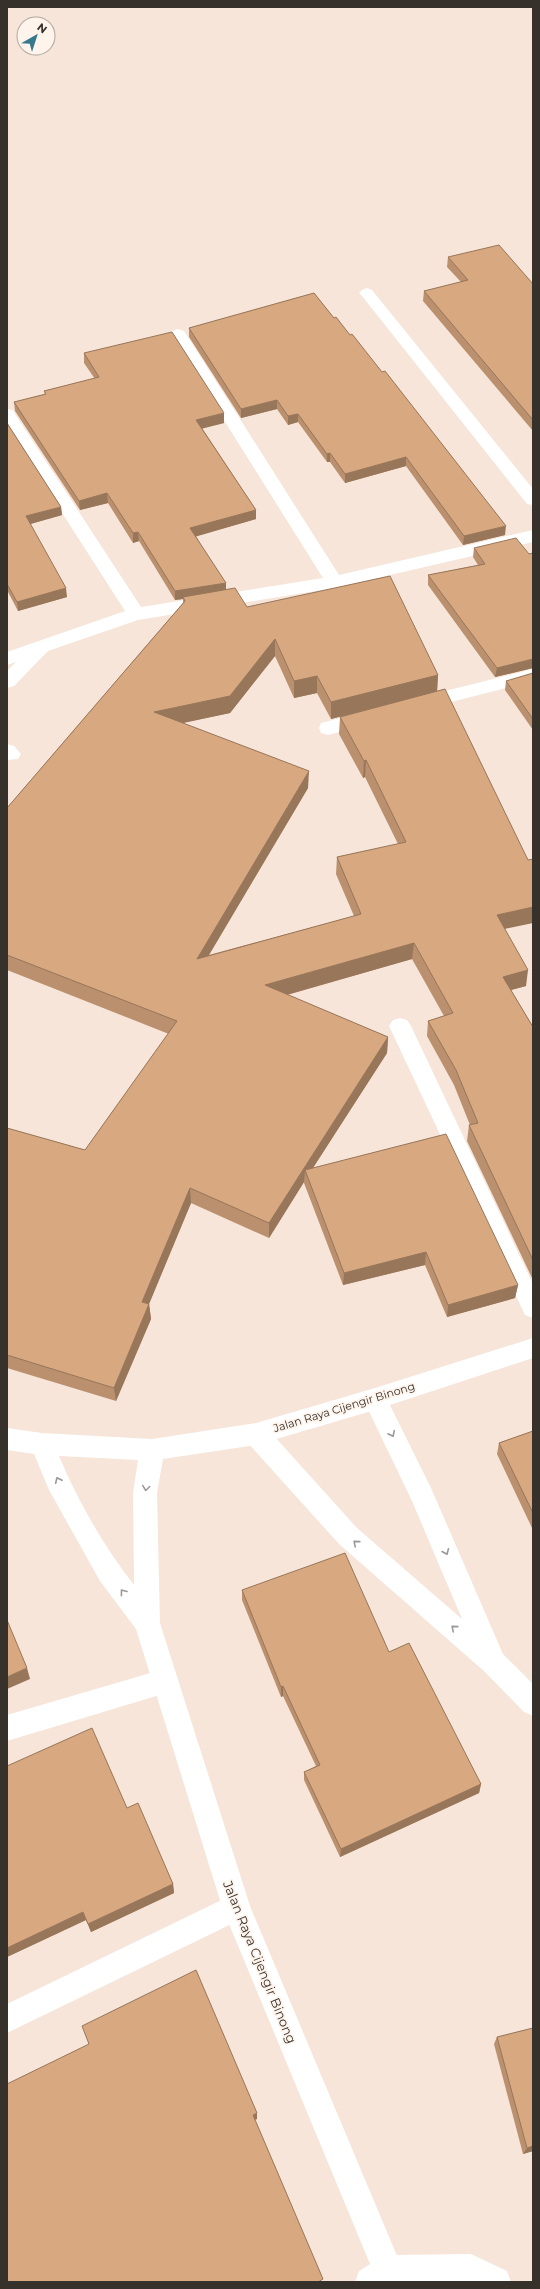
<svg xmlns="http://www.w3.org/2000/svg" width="540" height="2289" viewBox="0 0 540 2289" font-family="Montserrat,sans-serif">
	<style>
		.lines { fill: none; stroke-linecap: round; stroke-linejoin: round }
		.minor { fill: #fff; fill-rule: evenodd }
		.tertiary { fill: #fff; fill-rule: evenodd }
		.wall { fill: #ba906e; fill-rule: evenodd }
		.shaded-wall { fill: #97765a }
		.building { fill: #d8a880; stroke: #97765a }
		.oneway { stroke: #9b9896 }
		.labels { text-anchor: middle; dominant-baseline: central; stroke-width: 3.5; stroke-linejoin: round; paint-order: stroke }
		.street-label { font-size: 11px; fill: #37312c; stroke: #fef4ec }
		.near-street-label { font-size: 13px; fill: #37312c; stroke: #fef4ec }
	</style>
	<rect width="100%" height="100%" fill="#f6e5d8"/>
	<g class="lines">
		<!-- minor -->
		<g class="minor">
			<polygon points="367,288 372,290 533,489 533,505 527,504 362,296 359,293 362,290"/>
			<polygon points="178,329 184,331 186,334 339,575 533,530 533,542 334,588 138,620 48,651 14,686 7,688 7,671 16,662 7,665 7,652 125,611 7,427 7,409 13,410 15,414 141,607 323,578 170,334 172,331"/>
			<polygon points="533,669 533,681 420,710 413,709 411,704 413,699"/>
			<polygon points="367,711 374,713 376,718 374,723 328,735 321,733 319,728 321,723"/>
			<polygon points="7,744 14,746 21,754 18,759 7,760"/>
			<polygon points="400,1018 407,1020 411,1026 533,1284 533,1318 525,1315 389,1026 393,1020"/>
			<polygon points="375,1388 383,1391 431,1488 503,1654 533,1684 533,1716 524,1712 485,1672 339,1544 247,1442 244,1434 247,1426 256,1423 265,1426 357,1528 462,1619 412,1501 363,1399 367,1391"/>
			<polygon points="164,1669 173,1673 177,1682 173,1691 7,1741 7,1715"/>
			<polygon points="236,1893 246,1897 250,1907 246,1917 7,2033 7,2004"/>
			<polygon points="471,2254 507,2271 511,2282 380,2282 377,2281 373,2270 377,2259 388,2255"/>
		</g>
		<!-- tertiary -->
		<path class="tertiary" d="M533,1338V1358L375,1410L256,1445L163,1459L157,1493L160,1623L250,1906L403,2270L397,2282H355L359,2271L370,2264L222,1907L136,1629L100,1581L49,1490L34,1454L7,1450V1428L42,1433L152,1439L256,1423L375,1388ZM59,1456L138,1460L133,1493L134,1585C104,1547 78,1501 59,1456Z"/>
	</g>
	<!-- wall -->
	<g class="wall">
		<polygon points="448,257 533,284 533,431 423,301 424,291 461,282 447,267"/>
		<polygon points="314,293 505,535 463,545 406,466 345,483 330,462 327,462 298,422 288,425 277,409 241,418 189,337 189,328"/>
		<path d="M84,353L224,423L202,428L256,510V519L196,536L226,590L247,607L438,675L437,691L505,929L526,986L511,990L533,1027V1280L467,1141L469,1125H470L454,1085L427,1036L428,1021L444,1016L412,959L287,995L388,1037L387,1053L313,1168L518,1285L515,1298L447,1317L425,1265L343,1285L304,1183V1182L269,1238L191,1203L149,1304L151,1319L116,1401L7,1368V1128L85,1150L169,1034L7,970V808L183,603V599L175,600L139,541L133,543L108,503L80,510L15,411L14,402L45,394L44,391L95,379L84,363ZM275,656L294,698L317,693L331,719L368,709L340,717L339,734L363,778L365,777L398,844L337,857L336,874L354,916L209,955L308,788L182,723L230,713Z"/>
		<polygon points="7,423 61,507 62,515 30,524 67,597 18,611 7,590"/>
		<polygon points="474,548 529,554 533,553 533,668 495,677 428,585 428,575 478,565 473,557"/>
		<polygon points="533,673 533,730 505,690 506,681"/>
		<polygon points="533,1431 533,1530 497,1454 499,1443"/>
		<polygon points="242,1590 389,1652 481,1784 479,1793 340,1857 304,1780 304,1772 316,1766 283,1696 281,1697 242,1600"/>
		<polygon points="7,1766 127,1808 173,1884 174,1893 91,1932 86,1920 7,1957"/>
		<polygon points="533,2028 533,2151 523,2154 494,2044 497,2037"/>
	</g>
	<!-- shaded-wall -->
	<g class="shaded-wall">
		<polygon points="277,400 277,409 241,418 241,409"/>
		<polygon points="224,413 224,423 197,430 196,420"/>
		<polygon points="298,414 298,422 288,425 288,416"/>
		<polygon points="330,453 330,462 327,462 327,454"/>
		<polygon points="406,457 406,466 345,483 345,474"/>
		<polygon points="107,493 108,503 80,510 79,501"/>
		<polygon points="61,507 62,515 27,525 26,516"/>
		<polygon points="256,510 256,519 191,538 190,528"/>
		<polygon points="506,526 505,535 463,545 464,536"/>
		<polygon points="138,532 139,541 133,543 133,533"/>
		<polygon points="226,583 226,592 183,597 183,599 175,600 175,591"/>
		<polygon points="66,588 67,597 18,611 17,602"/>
		<polygon points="275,639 275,656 230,713 155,729 154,712"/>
		<polygon points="533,659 533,668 495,677 497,668"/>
		<polygon points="438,675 437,692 331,719 331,702"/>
		<polygon points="317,676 317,693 294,698 294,681"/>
		<polygon points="366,760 365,777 363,778 364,761"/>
		<polygon points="309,771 308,788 197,975 197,959"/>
		<polygon points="533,907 533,923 495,931 497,915"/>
		<polygon points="414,943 412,959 265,1001 265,985"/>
		<polygon points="528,970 526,986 500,993 503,977"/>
		<polygon points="388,1037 387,1053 307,1177 305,1170 304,1182 269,1238 269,1223"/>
		<polygon points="190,1188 191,1203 144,1316 142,1302"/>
		<polygon points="426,1252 425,1265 343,1285 344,1273"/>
		<polygon points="518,1285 515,1298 447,1317 448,1305"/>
		<polygon points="149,1304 151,1319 116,1401 114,1388"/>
		<polygon points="27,1668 30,1679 7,1689 7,1677"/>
		<polygon points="283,1686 283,1696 281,1697 281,1687"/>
		<polygon points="481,1784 479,1793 340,1857 341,1849"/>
		<polygon points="173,1884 174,1893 91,1932 88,1924"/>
		<polygon points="83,1912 86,1920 7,1957 7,1948"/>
		<polygon points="257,2113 257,2119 253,2121 253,2115"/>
		<polygon points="533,2146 533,2151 523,2154 527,2148"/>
	</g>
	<!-- building -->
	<g class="building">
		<polygon points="499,245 533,284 533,420 424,291 468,280 448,257"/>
		<polygon points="314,293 334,318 336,317 350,335 352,334 382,372 385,371 506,526 464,536 406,457 345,474 330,453 327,454 298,414 288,416 277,400 241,409 189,328"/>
		<polygon points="172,332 224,413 196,420 256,510 190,528 226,583 175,591 138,532 133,533 107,493 79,501 14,402 46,394 44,391 99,377 84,353"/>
		<polygon points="7,423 61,507 26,516 66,588 17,602 7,584"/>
		<polygon points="516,538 529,554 533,553 533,659 497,668 428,575 485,564 474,548"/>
		<polygon points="390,576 438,675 331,702 317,676 294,681 275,639 230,696 154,712 309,771 197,959 361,914 337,857 406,842 366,760 364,761 340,717 445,689 528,860 533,859 533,907 497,915 528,970 503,977 533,1027 533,1260 469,1125 478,1123 456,1070 428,1021 453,1013 414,943 265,985 388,1037 269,1223 190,1188 142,1302 149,1304 114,1388 7,1355 7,1128 85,1150 177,1021 7,955 7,808 185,601 183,597 235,588 247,607"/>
		<polygon points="533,673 533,719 506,681"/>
		<polygon points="446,1134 518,1285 448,1305 426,1252 344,1273 305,1170"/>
		<polygon points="533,1431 533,1513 499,1443"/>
		<polygon points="345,1553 389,1652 409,1643 481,1784 341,1849 304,1772 320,1765 283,1686 281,1687 242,1590"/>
		<polygon points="7,1620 27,1668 7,1677"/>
		<polygon points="92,1728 127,1808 138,1803 173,1884 88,1924 83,1912 7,1948 7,1766"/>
		<polygon points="196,1970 257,2113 253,2115 323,2279 318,2282 7,2282 7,2084 89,2044 82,2026"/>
		<polygon points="533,2028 533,2146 527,2148 497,2037"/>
	</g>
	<!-- one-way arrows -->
	<defs><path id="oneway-chevron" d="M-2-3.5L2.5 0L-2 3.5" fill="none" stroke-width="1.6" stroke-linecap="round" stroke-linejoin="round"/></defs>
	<g class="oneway">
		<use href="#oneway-chevron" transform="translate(392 1434) rotate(64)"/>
		<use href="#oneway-chevron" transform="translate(58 1480) rotate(-115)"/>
		<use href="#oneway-chevron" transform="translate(146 1488) rotate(98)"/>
		<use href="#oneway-chevron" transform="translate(356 1543) rotate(-139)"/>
		<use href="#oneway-chevron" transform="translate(446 1552) rotate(67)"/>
		<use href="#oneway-chevron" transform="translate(123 1592) rotate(-127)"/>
		<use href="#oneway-chevron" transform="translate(454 1628) rotate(-139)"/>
	</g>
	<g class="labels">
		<!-- street labels -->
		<g class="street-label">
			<text transform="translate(344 1407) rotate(-17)">Jalan Raya Cijengir Binong</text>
		</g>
		<!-- near-street labels -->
		<g class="near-street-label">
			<text transform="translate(260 1962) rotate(68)">Jalan Raya Cijengir Binong</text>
		</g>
	</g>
	<!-- border -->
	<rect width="540" height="2289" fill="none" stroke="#37312c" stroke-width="16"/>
	<!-- north arrow -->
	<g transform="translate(36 36) rotate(39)"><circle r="19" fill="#fef4ec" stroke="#aea69f"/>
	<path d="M0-3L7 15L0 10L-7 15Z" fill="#38788c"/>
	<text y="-6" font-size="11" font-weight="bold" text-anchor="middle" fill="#37312c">N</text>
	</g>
</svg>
